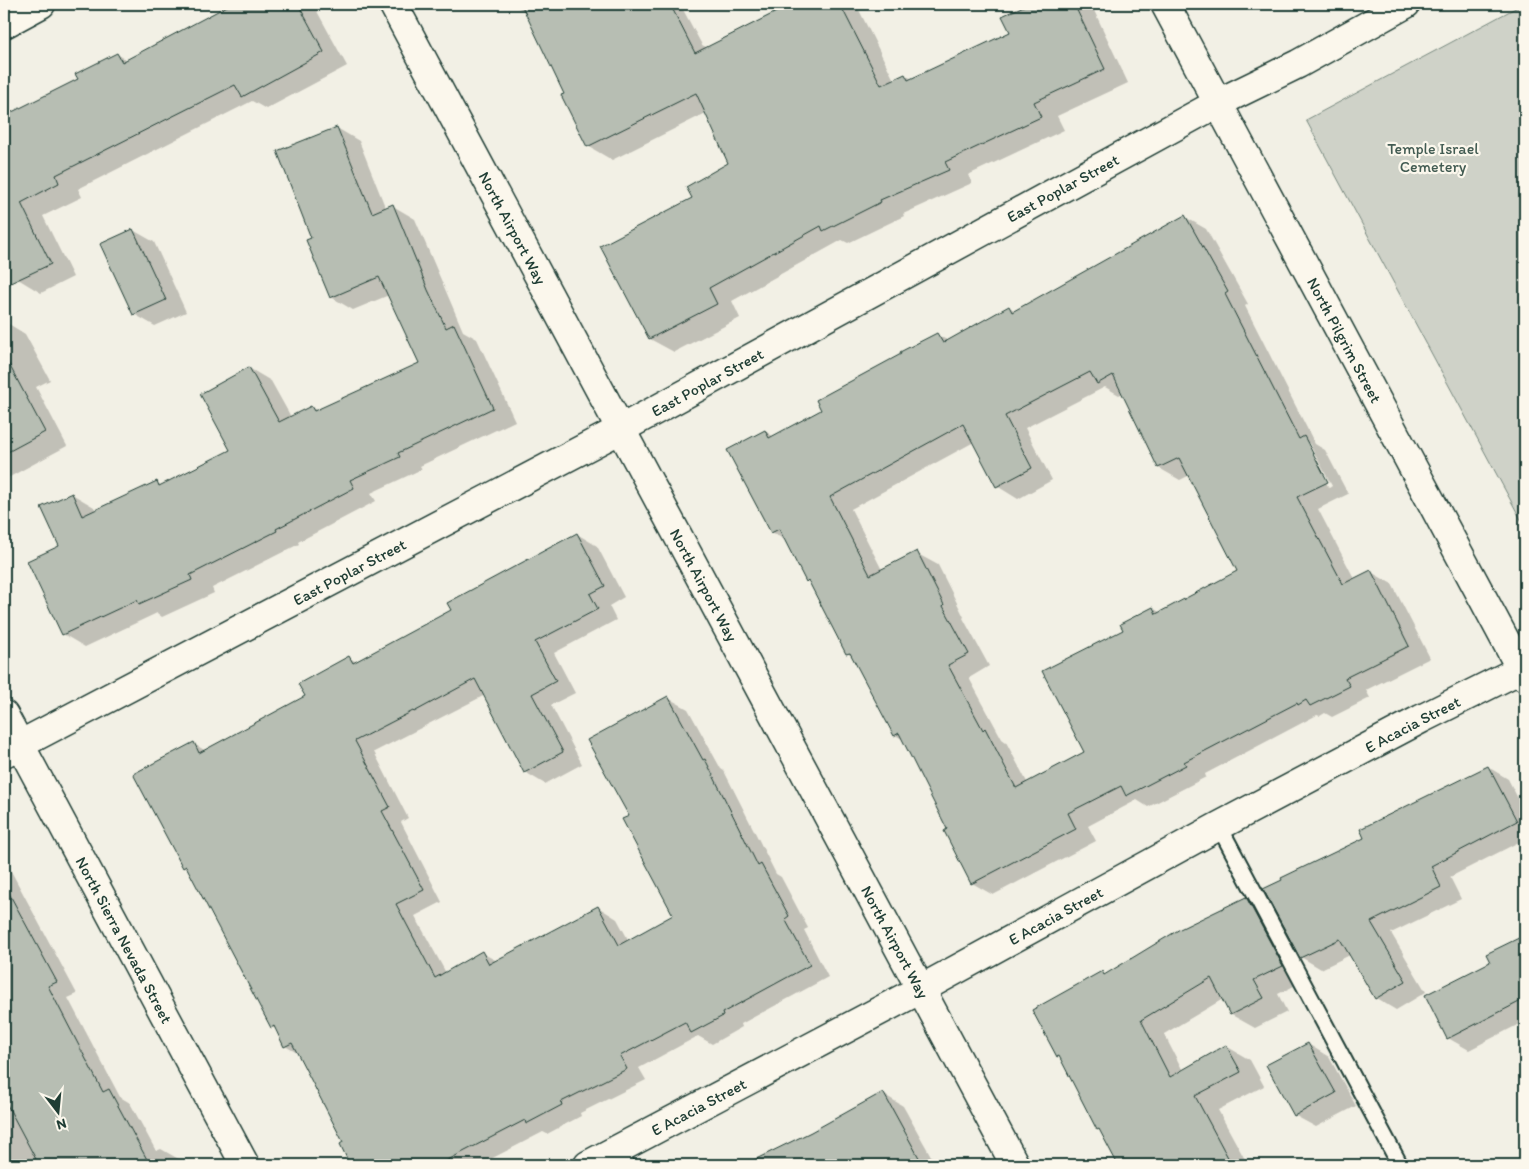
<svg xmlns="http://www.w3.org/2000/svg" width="1529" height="1169" viewBox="0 0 1529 1169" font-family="Itim,sans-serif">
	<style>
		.green { fill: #cfd2c8; stroke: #77887e }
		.shadow { fill: #0003; fill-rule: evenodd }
		.building { fill: #b7beb3; stroke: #1f3d34; fill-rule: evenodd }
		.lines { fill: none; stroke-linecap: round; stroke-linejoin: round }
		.service-casing { stroke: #1f3d34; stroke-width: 19 }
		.minor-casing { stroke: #1f3d34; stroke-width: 31 }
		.secondary-casing { stroke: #1f3d34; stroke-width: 31 }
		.service { stroke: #fbf7ec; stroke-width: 15 }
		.minor { stroke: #fbf7ec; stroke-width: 28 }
		.secondary { stroke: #fbf7ec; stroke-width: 28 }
		.labels { text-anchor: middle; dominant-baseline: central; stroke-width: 4.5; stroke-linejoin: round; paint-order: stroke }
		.park-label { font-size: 16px; fill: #425b52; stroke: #fbf7ec }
		.street-label { font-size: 16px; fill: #1f3d34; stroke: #fbf7ec }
	</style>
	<rect width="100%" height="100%" fill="#f2f0e5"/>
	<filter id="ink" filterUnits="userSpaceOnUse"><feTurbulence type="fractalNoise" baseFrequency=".02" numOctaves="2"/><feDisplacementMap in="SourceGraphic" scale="10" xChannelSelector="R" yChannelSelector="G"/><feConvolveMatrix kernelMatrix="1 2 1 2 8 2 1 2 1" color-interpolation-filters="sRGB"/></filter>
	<g filter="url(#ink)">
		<!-- green -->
		<polygon class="green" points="1523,4 1525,4 1525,527 1306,120"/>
		<!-- shadow -->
		<g class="shadow">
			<polygon points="234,4 313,4 347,66 266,109 252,101 78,189 82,197 43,216 73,277 41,293 18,279 4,251 4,118 80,80 117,54 127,60"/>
			<polygon points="516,4 680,4 702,45 708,48 795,4 856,4 894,80 905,75 912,79 1011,32 1004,16 1031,4 1091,4 1128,83 1057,116 1064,130 968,175 972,183 903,214 904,216 848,243 842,240 732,301 740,318 674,352 650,339 602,247 694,198 730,164 706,113 612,160 588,146 526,12 517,7"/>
			<polygon points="337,128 359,141 386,209 393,206 415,219 463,331 477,339 515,421 420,466 422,469 371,493 376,501 298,542 299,544 212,588 214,593 162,617 157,613 85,647 63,634 61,547 72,494 94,507 96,511 157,483 163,486 232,450 249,368 271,381 291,417 311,407 318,411 420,364 389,295 353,310 331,297 313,239"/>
			<path d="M1185,217L1206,229L1248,304L1245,306L1315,444L1325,450L1348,494L1318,509L1355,580L1371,572L1392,584L1430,658L1366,690L1370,698L1332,717L1325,713L1320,716L1317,715L1205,774L1206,777L1148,807L1137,800L1088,826L1096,841L993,895L972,883L949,830L904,740L895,735L854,657L847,653L811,583L807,581L786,541L772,532L765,431L774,437L823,411L937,335L949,341L1009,307L1016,311ZM1105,387L1119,395L1123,393L1159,468L1180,480L1188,476L1239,571L1161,613L1153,608L1124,631L1085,753L1028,784L1006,742L1002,739L969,678L989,666L963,618L964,617L938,565L916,553L882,570L851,509L974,442L997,486L1018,499L1052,480L1025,428ZM1306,443H1309L1332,486L1329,488Z"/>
			<polygon points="133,230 154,242 186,312 155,326 134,314"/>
			<polygon points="4,321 25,334 50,380 36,387 67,446 4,480"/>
			<polygon points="577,534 597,546 624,597 609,606 616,620 554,653 575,693 551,705 582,764 545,784 525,772 485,695 374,752 408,818 401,822 442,902 415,916 446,973 482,953 497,961 598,907 617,919 629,941 675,915 631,816 668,698 688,709 721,769 724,771 776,874 781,877 808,928 804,930 828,977 741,1024 742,1027 712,1044 698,1036 639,1068 646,1080 580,1113 581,1116 547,1134 543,1132 479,1165 352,1165 341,1144 344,1143 299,1054 285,1046 277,1030 272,1027 190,871 183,867 194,744 206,751 306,697 349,658 357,662 453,611"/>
			<polygon points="1488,767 1508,779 1525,812 1525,839 1450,877 1461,899 1391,933 1426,992 1396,1010 1376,998 1350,955 1321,969 1301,957 1366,839"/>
			<polygon points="4,858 77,994 68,998 120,1097 130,1103 156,1151 161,1149 182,1161 184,1165 4,1165"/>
			<polygon points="1246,898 1270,912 1306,980 1278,994 1287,1012 1255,1028 1230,1014 1223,999 1164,1034 1183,1071 1226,1046 1250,1060 1264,1086 1218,1110 1248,1165 1120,1165 1101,1131 1098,1129 1062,1059 1058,1056 1102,973 1106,975"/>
			<polygon points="1525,936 1525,1021 1469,1050 1448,1038 1492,963 1488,954"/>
			<polygon points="1308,1044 1329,1057 1356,1106 1316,1127 1294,1115"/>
			<polygon points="883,1094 903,1106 936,1165 748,1165"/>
		</g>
		<!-- building -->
		<g class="building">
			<polygon points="231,4 298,4 324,52 242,97 235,85 56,175 59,183 21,203 51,264 4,286 4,116 78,79 75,74 117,53 122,62"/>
			<polygon points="521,4 670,4 695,53 792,4 840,4 881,85 905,74 908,80 1010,32 1002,16 1028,4 1074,4 1105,69 1034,102 1041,117 945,162 949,170 880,200 881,202 823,231 821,226 709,288 717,304 649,339 600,246 692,198 686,187 728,163 696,93 587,147 561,95 564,94"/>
			<polygon points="337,127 372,213 393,204 428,290 446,328 454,324 493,408 398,453 400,457 350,480 354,488 276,529 277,531 190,575 192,580 139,604 137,600 62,635 27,561 59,546 41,507 72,493 82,516 157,481 159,486 230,450 200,394 249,367 279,422 311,406 314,411 419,363 379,277 330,298 306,240 311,238 277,151"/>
			<path d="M1185,215L1228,292L1225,294L1299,439L1304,436L1328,482L1297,497L1343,584L1371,570L1409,646L1345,678L1350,686L1310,706L1306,700L1298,705L1297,703L1184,762L1186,765L1126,796L1121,786L1068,813L1076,829L971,884L944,831L947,829L899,733L894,736L850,653L846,654L808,580L806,582L779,529L771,533L727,450L765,430L769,438L821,410L816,400L901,354L900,352L937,333L943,343L1009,306L1012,312ZM1090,372L1097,384L1113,375L1158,468L1179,458L1237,571L1156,614L1153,607L1120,624L1123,630L1042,671L1084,752L1016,788L985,728L983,730L948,665L969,654L943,606L944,605L917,551L870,575L830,497L963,424L996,487L1032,468L1005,416Z"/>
			<polygon points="133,229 166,300 133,315 100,244"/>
			<polygon points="4,355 45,432 4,454"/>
			<polygon points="577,533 605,586 590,594 598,609 535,642 556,681 532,694 563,752 524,773 475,679 414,712 413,711 355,741 390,807 382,811 424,890 396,904 435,978 482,951 489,964 598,906 619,945 673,915 622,819 629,816 587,740 668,696 703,760 705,759 758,866 761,864 789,916 785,919 810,965 722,1013 723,1016 691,1033 685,1022 620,1056 627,1069 561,1102 562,1105 526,1124 525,1120 438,1165 350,1165 340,1144 343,1142 292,1043 284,1047 274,1026 271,1028 186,866 183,868 133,774 194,742 199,753 305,696 298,684 349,656 353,663 451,610 447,603"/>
			<polygon points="1488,766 1517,821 1431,866 1441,887 1371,922 1406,981 1375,999 1340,939 1300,958 1263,889 1282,880 1281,878 1364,838 1360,829"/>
			<polygon points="4,884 57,982 48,986 103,1092 109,1089 150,1165 39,1165 4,1099"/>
			<polygon points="1246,897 1283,966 1254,980 1264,998 1230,1015 1211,978 1141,1020 1170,1077 1226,1045 1241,1072 1195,1096 1232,1165 1118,1165 1099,1129 1097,1130 1059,1056 1057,1057 1032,1010 1102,971 1104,975 1180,929"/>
			<polygon points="1525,935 1525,999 1447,1039 1425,995 1490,962 1486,954"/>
			<polygon points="1308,1043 1336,1093 1294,1116 1266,1065"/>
			<polygon points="883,1092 923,1165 744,1165 811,1132"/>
		</g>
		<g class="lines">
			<defs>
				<g id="service">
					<polyline points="1219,826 1400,1165"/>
					<polyline points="618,1149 627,1165"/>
				</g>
				<g id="minor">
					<path id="s1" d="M1165,4L1525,677"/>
					<polyline points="4,24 41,4"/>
					<path id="s2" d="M4,715L245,1165"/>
					<path id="s3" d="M4,753L621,429L1218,103L1298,64L1406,4"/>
					<path id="s4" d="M588,1165L921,989L1219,826L1421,719L1525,667"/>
				</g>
				<g id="secondary">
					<path id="s5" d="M393,4L1015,1165"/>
				</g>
			</defs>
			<!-- service casing -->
			<use href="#service" class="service-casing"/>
			<!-- minor casing -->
			<use href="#minor" class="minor-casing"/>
			<!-- secondary casing -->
			<use href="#secondary" class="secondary-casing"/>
			<!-- service -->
			<use href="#service" class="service"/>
			<!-- minor -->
			<use href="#minor" class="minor"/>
			<!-- secondary -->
			<use href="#secondary" class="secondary"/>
		</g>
	</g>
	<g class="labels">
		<!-- park labels -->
		<g class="park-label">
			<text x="1433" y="148">Temple Israel<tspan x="1433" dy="18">Cemetery</tspan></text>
		</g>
		<!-- street labels -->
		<g class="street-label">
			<text stroke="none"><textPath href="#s3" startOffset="1200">East Poplar Street</textPath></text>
			<text stroke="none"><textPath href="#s5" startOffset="254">North Airport Way</textPath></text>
			<text stroke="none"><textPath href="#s1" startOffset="381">North Pilgrim Street</textPath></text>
			<text stroke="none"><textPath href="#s3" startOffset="795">East Poplar Street</textPath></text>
			<text stroke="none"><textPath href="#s3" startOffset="390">East Poplar Street</textPath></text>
			<text stroke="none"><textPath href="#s5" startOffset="659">North Airport Way</textPath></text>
			<text stroke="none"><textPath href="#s4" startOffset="935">E Acacia Street</textPath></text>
			<text stroke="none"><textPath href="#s4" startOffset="530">E Acacia Street</textPath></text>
			<text stroke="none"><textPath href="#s2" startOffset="255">North Sierra Nevada Street</textPath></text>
			<text stroke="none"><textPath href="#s5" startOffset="1064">North Airport Way</textPath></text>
			<text stroke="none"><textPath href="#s4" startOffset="125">E Acacia Street</textPath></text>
		</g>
	</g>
	<!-- margin -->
	<rect width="1529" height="1169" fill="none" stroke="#fbf7ec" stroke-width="20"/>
	<rect x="10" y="10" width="1509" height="1149" fill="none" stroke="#1f3d34" stroke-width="2" filter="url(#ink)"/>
	<!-- north arrow -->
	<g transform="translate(58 1112) rotate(164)" stroke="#fbf7ec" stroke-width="4" paint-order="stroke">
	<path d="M0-4L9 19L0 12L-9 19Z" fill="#1f3d34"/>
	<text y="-8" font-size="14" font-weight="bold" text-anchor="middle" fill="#1f3d34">N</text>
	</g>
</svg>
